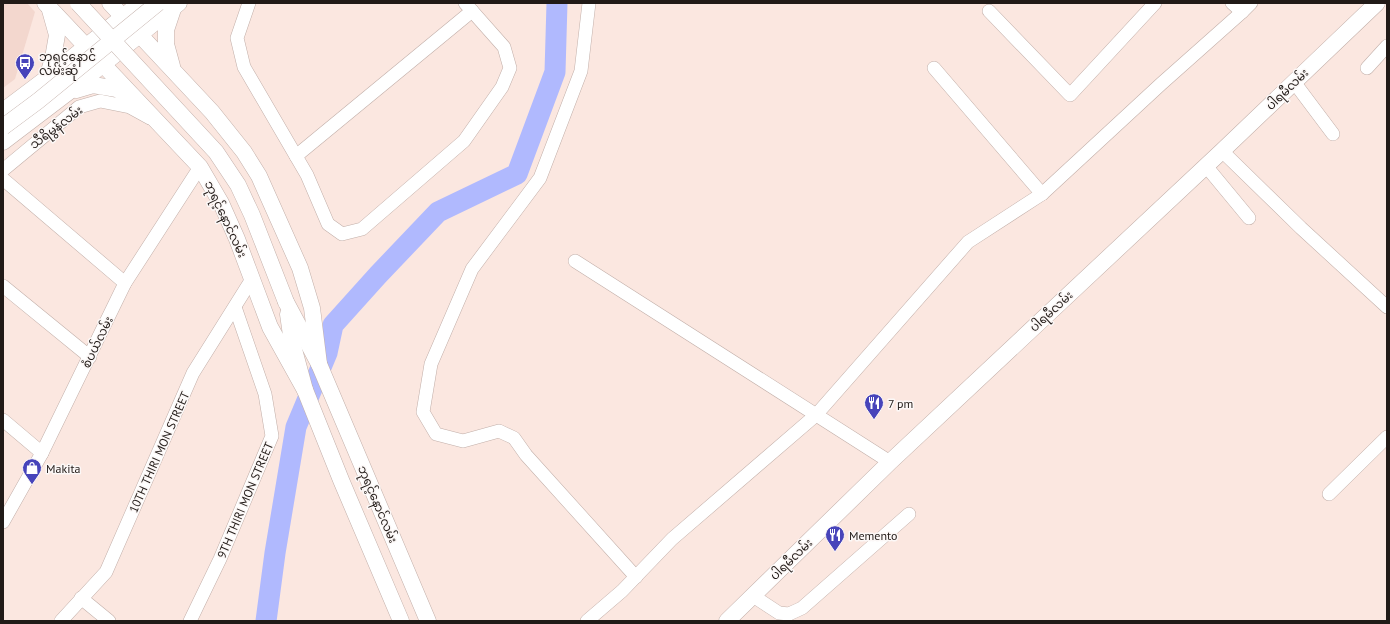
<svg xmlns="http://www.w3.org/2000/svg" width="1390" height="624" viewBox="0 0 1390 624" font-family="'PT Sans','Noto Sans Myanmar',sans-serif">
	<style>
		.built { fill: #f3d7ce }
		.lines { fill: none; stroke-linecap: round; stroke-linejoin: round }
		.river { stroke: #b0b9fe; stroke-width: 21 }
		.minor-casing { stroke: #c2afa9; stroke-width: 14 }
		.major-casing { stroke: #c2afa9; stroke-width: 17 }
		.minor { stroke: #fff; stroke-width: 13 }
		.major { stroke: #fff; stroke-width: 16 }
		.major-bridge-casing { stroke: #c2afa9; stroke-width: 17; stroke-linecap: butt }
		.major-bridge { stroke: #fff; stroke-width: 16 }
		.labels { text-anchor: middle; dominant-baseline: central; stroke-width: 3; stroke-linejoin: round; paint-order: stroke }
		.poi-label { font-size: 12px; fill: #211a17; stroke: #fcf8f7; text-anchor: start }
		.street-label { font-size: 12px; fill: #211a17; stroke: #fcf8f7 }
	</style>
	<rect width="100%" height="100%" fill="#fbe7e0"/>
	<!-- built -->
	<polygon class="built" points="3,3 27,3 35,12 15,79 3,88"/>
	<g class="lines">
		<!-- river -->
		<polyline class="river" points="266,621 275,553 296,427 327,353 333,325 378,275 438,212 517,174 555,72 557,3"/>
		<defs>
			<g id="minor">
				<polyline points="249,3 237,38 244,67 307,175 328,224 342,234 362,229 464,141 502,87 510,68 504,47 465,3"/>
				<polyline points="589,3 581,71 540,178 472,269 431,364 423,412 436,434 463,441 499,431 514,438 526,455 636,577"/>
				<polyline points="1232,3 1242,12 1251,3"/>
				<polyline points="989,11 1070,95 1155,3"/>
				<polyline points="934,68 1042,194"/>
				<polyline points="1367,68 1387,46"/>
				<polyline points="1294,82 1333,134"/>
				<polyline points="1222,151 1301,228 1387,307"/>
				<polyline points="296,156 472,11"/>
				<polyline points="1206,166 1249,218"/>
				<polyline points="3,170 79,107 100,101 130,107 150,118"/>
				<polyline points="3,179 125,283"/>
				<polyline points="575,261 890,462"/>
				<polyline points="3,286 90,357"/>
				<polyline points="3,420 42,453"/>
				<polyline points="1329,494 1387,437"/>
				<polyline points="3,522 42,453 125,283 200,167"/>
				<polyline points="753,596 779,613 789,614 802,608 909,514"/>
				<polyline points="81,598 109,621"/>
				<polyline points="61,621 106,572 193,373 252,279"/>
				<polyline points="190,621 220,559 272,436 265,394 235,307"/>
				<polyline points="587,621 622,591 672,539 816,415 968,242 1042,194 1161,84 1242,12"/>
			</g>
			<g id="major">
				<polyline points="45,3 200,167 221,203 237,239 270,327 305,390"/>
				<polyline points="110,3 212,112 244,152 259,176 300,268 312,308 319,364"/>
				<polyline points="172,66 166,44 166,30 173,9"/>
				<polyline points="47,78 53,58 57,35 50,10"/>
				<polyline points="76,90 93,85 117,89 129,97"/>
				<polyline points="3,111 47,78 140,3"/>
				<polyline points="3,142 70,91 179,3"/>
				<polyline points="286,302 319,364 428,621"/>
				<polyline points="288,314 292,342 305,390 341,480 401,621"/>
				<polyline points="727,621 890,462 1222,151 1377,3"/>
			</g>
		</defs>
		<!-- minor casing -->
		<use href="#minor" class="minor-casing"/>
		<!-- major casing -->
		<use href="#major" class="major-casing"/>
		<!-- minor -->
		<use href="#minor" class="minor"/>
		<!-- major -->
		<use href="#major" class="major"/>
		<defs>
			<g id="major-bridge">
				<polyline points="78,3 216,152 238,185 252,215 286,302"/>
				<polyline points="3,127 38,101 158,3"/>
			</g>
		</defs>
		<!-- major-bridge casing -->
		<use href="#major-bridge" class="major-bridge-casing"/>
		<!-- major-bridge -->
		<use href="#major-bridge" class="major-bridge"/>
	</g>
	<!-- icons -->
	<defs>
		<symbol id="bus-pin" viewBox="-11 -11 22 30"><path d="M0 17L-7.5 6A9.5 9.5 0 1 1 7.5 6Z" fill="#4744ba" stroke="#fcf8f7"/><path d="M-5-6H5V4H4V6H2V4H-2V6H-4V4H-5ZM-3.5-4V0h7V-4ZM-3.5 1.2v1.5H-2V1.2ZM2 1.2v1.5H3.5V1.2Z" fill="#fff"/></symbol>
		<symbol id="restaurant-pin" viewBox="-11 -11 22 30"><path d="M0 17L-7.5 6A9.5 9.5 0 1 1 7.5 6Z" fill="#4744ba" stroke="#fcf8f7"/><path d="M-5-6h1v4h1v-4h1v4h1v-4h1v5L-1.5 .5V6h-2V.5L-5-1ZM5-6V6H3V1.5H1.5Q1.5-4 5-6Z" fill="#fff"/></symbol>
		<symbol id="shop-pin" viewBox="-11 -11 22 30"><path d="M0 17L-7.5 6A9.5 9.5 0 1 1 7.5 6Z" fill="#4744ba" stroke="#fcf8f7"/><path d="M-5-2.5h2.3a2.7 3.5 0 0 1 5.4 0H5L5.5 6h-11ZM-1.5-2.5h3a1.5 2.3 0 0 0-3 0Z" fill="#fff"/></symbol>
	</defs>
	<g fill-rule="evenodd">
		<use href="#bus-pin" x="14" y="52" width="22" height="30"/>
		<use href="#restaurant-pin" x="863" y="392" width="22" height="30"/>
		<use href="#shop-pin" x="21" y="457" width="22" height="30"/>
		<use href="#restaurant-pin" x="824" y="524" width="22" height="30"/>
	</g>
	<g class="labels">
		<!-- poi labels -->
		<g class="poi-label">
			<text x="39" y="56">ဘုရင့်နောင်<tspan x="39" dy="14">လမ်းဆုံ</tspan></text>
			<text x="888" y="403">7 pm</text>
			<text x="46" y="468">Makita</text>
			<text x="849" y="535">Memento</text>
		</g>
		<!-- street labels -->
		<g class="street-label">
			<text transform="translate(1287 89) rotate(-44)">ပါရမီလမ်း</text>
			<text transform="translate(56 127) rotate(-37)">သီရိမွန်လမ်း</text>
			<text transform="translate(226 219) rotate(65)">ဘုရင့်နောင်လမ်း</text>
			<text transform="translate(1051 311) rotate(-43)">ပါရမီလမ်း</text>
			<text transform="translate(97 342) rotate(-64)">စံပယ်လမ်း</text>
			<text transform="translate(159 452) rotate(-66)">10TH THIRI MON STREET</text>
			<text transform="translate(245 500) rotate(-67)">9TH THIRI MON STREET</text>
			<text transform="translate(378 504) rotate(67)">ဘုရင့်နောင်လမ်း</text>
			<text transform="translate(791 559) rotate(-44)">ပါရမီလမ်း</text>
		</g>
	</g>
	<!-- border -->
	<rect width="1390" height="624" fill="none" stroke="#211a17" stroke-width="8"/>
</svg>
